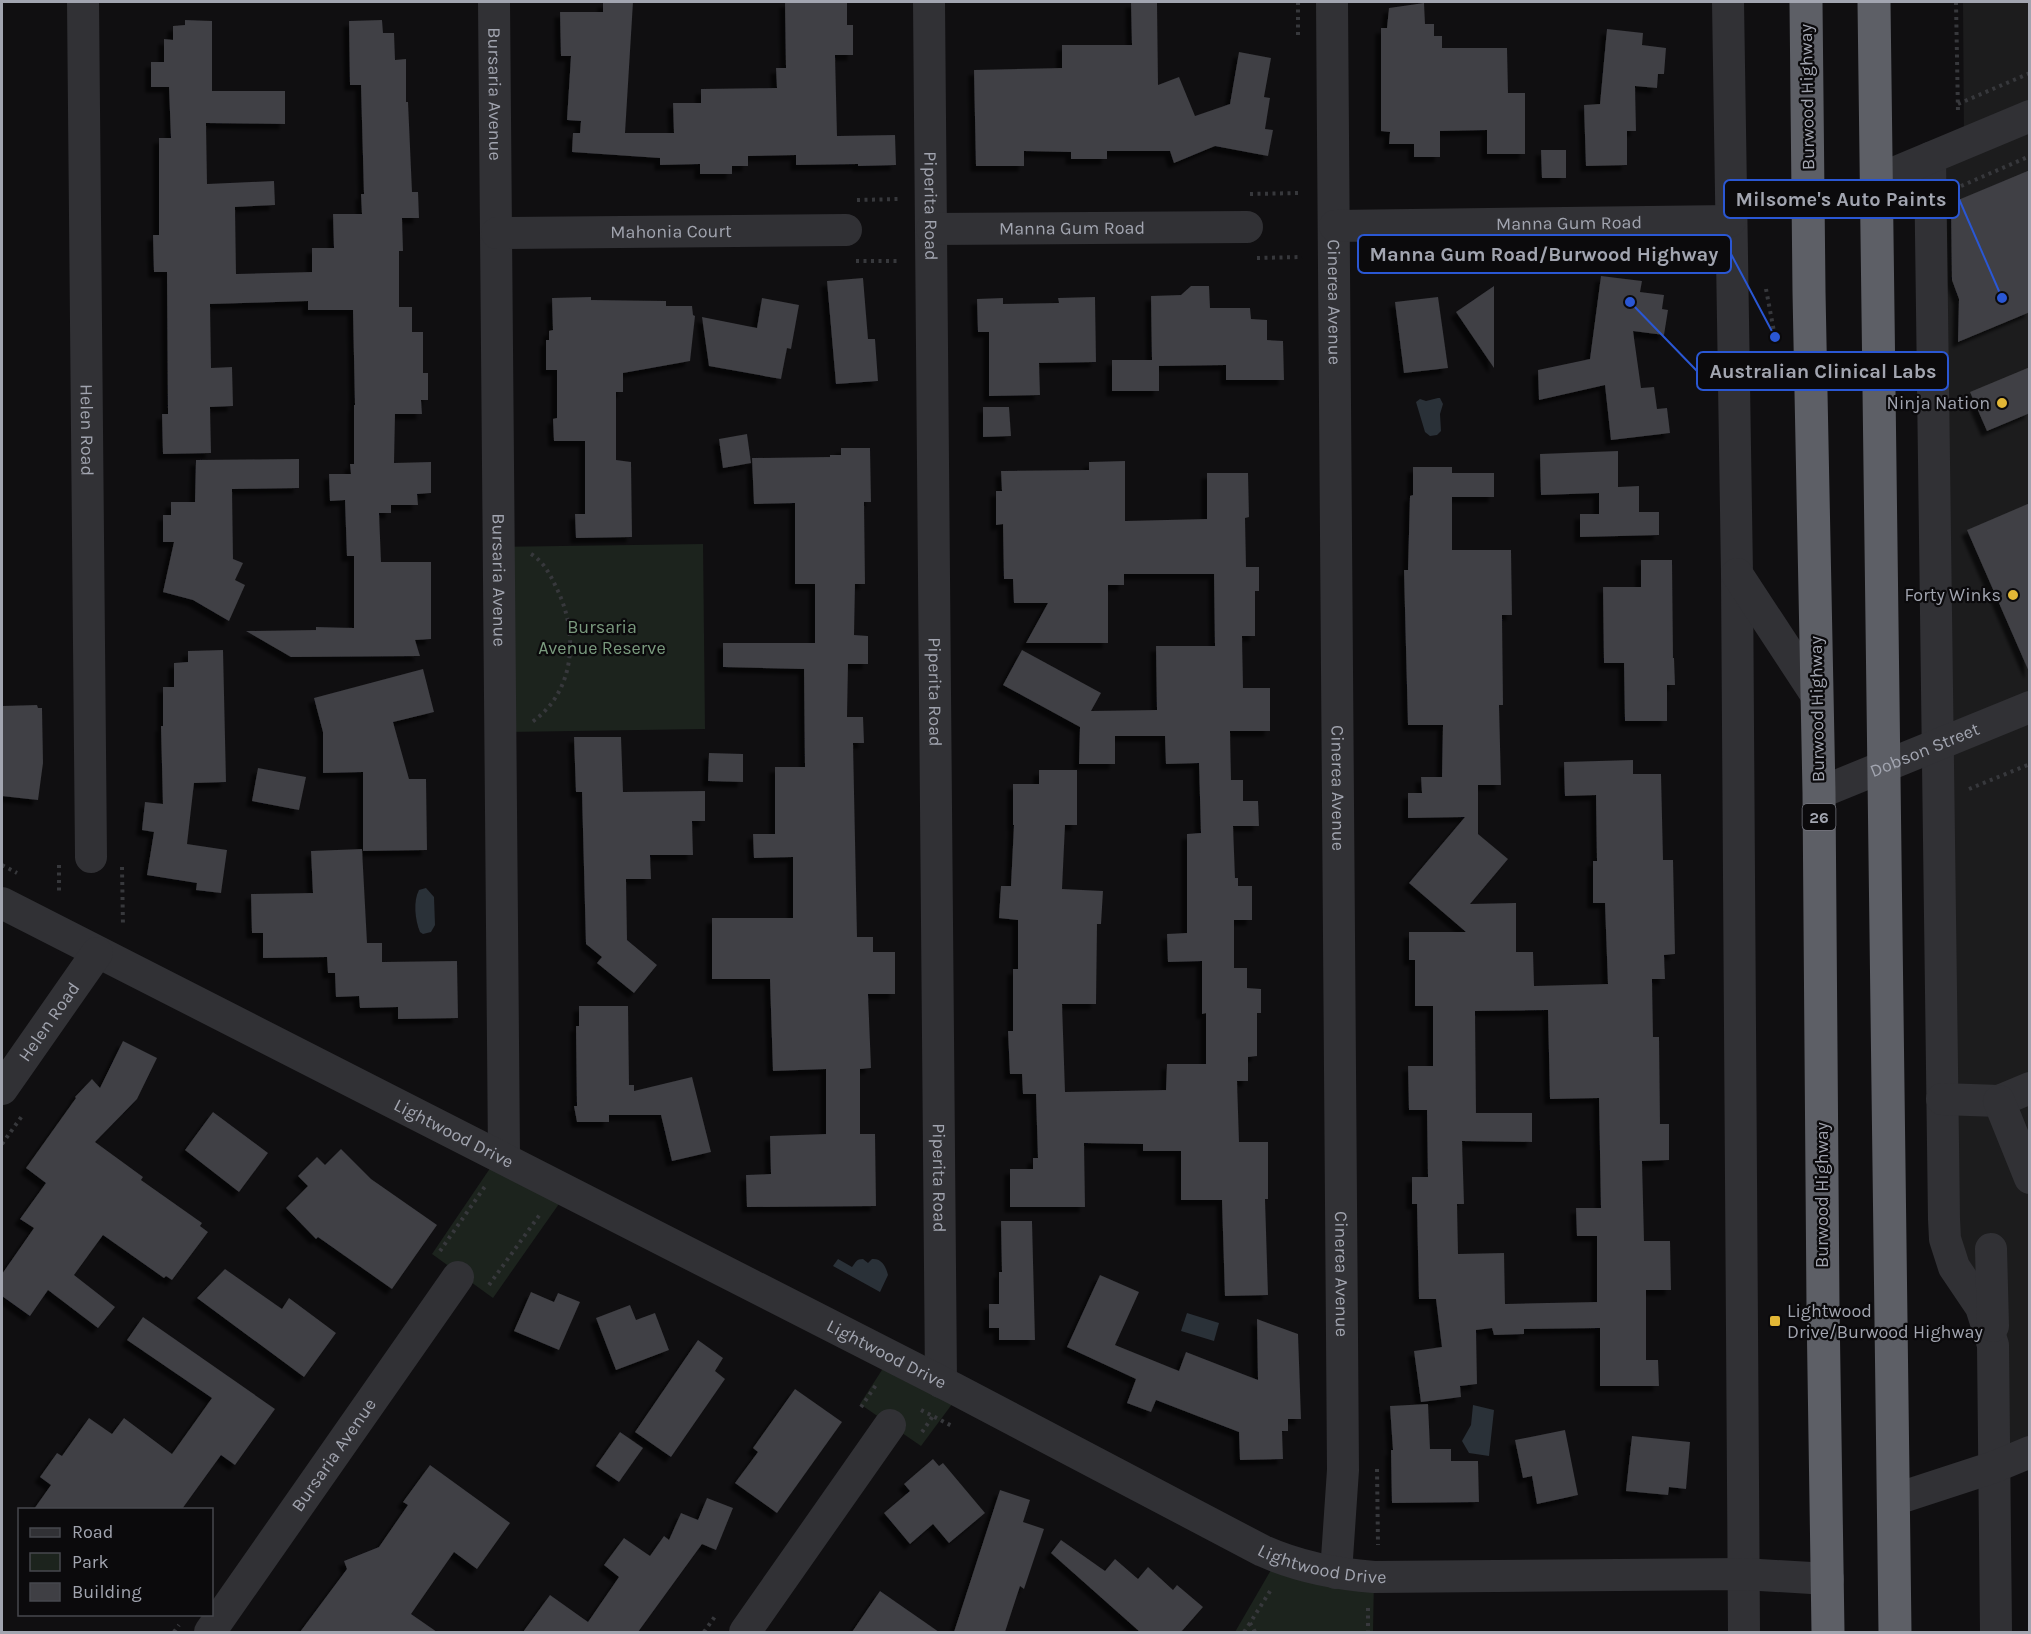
<svg xmlns="http://www.w3.org/2000/svg" width="2031" height="1634" viewBox="0 0 2031 1634" font-family="Karla,sans-serif">
	<style>
		.built { fill: #1c1c1d }
		.green { fill: #1c231d }
		.water { fill: #2a3138 }
		.building { fill: #3f3f44; fill-rule: evenodd; filter: url(#shadow) }
		.lines { fill: none; stroke-linecap: round; stroke-linejoin: round }
		.path { stroke: #37383c; stroke-width: 4; stroke-dasharray: 3 4.5; stroke-linecap: butt }
		.minor { stroke: #313135; stroke-width: 32 }
		.highway { stroke: #5d5f66; stroke-width: 33 }
		.poi-dot { fill: #e2b736; stroke: #0b0a0c; stroke-width: 2 }
		.labels { text-anchor: middle; dominant-baseline: central; stroke-width: 4.5; stroke-linejoin: round; paint-order: stroke }
		.shield { fill: #0b0a0c; stroke: #75767f; stroke-width: 1.5 }
		.shield-label { font-size: 16px; font-weight: bold; fill: #a2a5b0 }
		.street-label { font-size: 18px; fill: #a2a5b0; stroke: #0b0a0c }
		.poi-label { font-size: 18px; fill: #a2a5b0; stroke: #0b0a0c; text-anchor: end }
		.park-label { font-size: 18px; fill: #7a9a7e; stroke: #0b0a0c }
		.leader { fill: none; stroke: #2a57d4; stroke-width: 2 }
		.callout-dot { fill: #2a57d4; stroke: #0b0a0c; stroke-width: 2 }
		.callout { fill: #0b0a0c; stroke: #2a57d4; stroke-width: 2 }
		.callout-label { font-size: 20px; text-anchor: middle; font-weight: bold; fill: #a2a5b0 }
	</style>
	<defs>
		<filter id="shadow"><feDropShadow dx="-5.5" dy="5.5" stdDeviation="1.5" flood-color="#0009"/></filter>
	</defs>
	<rect width="100%" height="100%" fill="#100f11"/>
	<!-- built -->
	<polygon class="built" points="1963,2 2029,2 2030,1452 1994,1467 1993,1345 1961,1277 1930,158 1964,144"/>
	<!-- green -->
	<g class="green">
		<polygon points="703,544 705,729 501,732 499,547"/>
		<polygon points="499,1155 568,1191 493,1298 432,1254"/>
		<polygon points="891,1356 961,1392 921,1446 860,1404"/>
		<polygon points="1278,1558 1374,1577 1373,1632 1235,1632"/>
	</g>
	<!-- water -->
	<g class="water">
		<polygon points="1438,398 1440,398 1443,404 1440,414 1441,431 1437,435 1430,436 1425,432 1416,402 1420,399 1426,401"/>
		<path d="M426,888L434,897L435,925L431,932L423,934L420,932C415,920 413,901 419,890Z"/>
		<path d="M838,1259L852,1267C856,1262 856,1259 863,1259L868,1263L872,1259C882,1258 886,1267 888,1275L880,1292L833,1266Z"/>
		<polygon points="1187,1313 1219,1323 1214,1341 1181,1331"/>
		<polygon points="1473,1405 1494,1410 1489,1456 1469,1453 1462,1441 1471,1425"/>
	</g>
	<!-- building -->
	<g class="building">
		<polygon points="603,2 633,2 625,133 674,133 673,103 701,103 701,89 777,88 776,68 786,68 785,2 847,2 847,25 853,25 853,55 835,55 837,136 895,135 896,165 858,166 858,164 796,165 796,155 748,156 748,166 732,166 732,174 700,174 700,164 660,165 660,158 572,152 573,133 580,133 581,121 567,120 571,56 561,56 560,12 603,12"/>
		<polygon points="1131,2 1157,2 1158,85 1179,77 1195,116 1230,104 1239,52 1271,58 1264,97 1270,98 1265,129 1273,130 1268,156 1215,146 1174,163 1170,151 1107,151 1107,159 1071,159 1071,152 1024,151 1024,166 976,166 974,70 1062,68 1062,45 1132,45"/>
		<polygon points="1424,3 1425,24 1434,24 1434,36 1442,36 1442,48 1507,48 1508,93 1525,93 1525,154 1487,154 1487,130 1440,131 1440,157 1414,157 1414,144 1389,144 1390,132 1381,131 1381,28 1387,28 1389,8"/>
		<polygon points="185,20 212,21 212,91 285,91 285,124 206,123 207,184 274,181 275,205 235,207 236,274 312,272 312,248 334,248 333,214 362,214 361,194 364,194 361,85 350,85 349,21 382,20 383,33 394,33 395,60 406,59 406,102 408,102 412,192 418,192 419,218 402,218 403,251 399,251 399,307 412,307 412,332 423,332 423,373 428,373 428,400 421,400 422,414 395,414 394,463 431,462 431,493 417,494 418,505 391,505 391,513 379,513 381,562 431,562 431,639 415,640 420,656 291,657 246,631 316,630 316,627 354,628 354,556 347,556 345,500 330,501 329,474 351,474 350,464 354,464 354,405 355,405 353,310 308,310 308,301 210,304 211,368 232,367 233,406 210,407 211,453 163,454 162,414 168,414 167,272 154,272 153,235 159,235 159,138 171,138 169,87 151,87 151,62 164,62 164,39 173,40 173,26 185,25"/>
		<polygon points="1607,29 1643,33 1642,45 1666,48 1664,74 1658,74 1657,88 1635,86 1636,131 1627,131 1627,165 1586,166 1584,105 1600,104"/>
		<polygon points="1541,150 1566,150 1566,178 1542,178"/>
		<polygon points="2030,170 2030,312 1958,342 1959,299 1952,280 1951,203"/>
		<polygon points="1601,276 1642,281 1640,292 1664,295 1662,309 1668,310 1664,335 1633,331 1641,388 1654,387 1657,409 1667,408 1670,433 1611,440 1605,385 1539,400 1538,370 1590,359"/>
		<polygon points="863,278 868,339 875,339 878,381 836,384 827,281"/>
		<polygon points="1191,286 1209,286 1210,308 1250,308 1251,319 1267,320 1267,340 1283,341 1284,380 1226,380 1226,365 1159,366 1159,391 1112,391 1112,360 1152,360 1151,296 1181,295"/>
		<polygon points="1494,286 1494,368 1456,312"/>
		<polygon points="591,297 591,300 666,301 666,306 692,306 693,315 695,316 690,361 623,373 623,392 616,392 616,460 631,462 632,537 576,538 575,514 585,514 585,441 554,441 553,419 557,418 557,370 546,370 546,340 549,340 549,331 553,330 552,298"/>
		<polygon points="1095,297 1096,362 1039,363 1040,395 989,396 989,332 978,332 977,299 1003,298 1003,304 1059,303 1058,298"/>
		<polygon points="1438,297 1448,368 1404,373 1395,302"/>
		<polygon points="762,298 799,305 791,349 787,348 781,379 709,366 702,317 757,328"/>
		<polygon points="2030,367 2030,413 1987,431 1970,392"/>
		<polygon points="983,407 1009,407 1011,436 983,437"/>
		<polygon points="747,434 751,463 723,468 719,439"/>
		<polygon points="841,448 870,448 871,502 864,502 865,584 855,584 854,635 868,636 868,664 848,664 847,717 863,717 864,743 853,743 857,937 873,937 873,952 895,952 895,994 868,994 871,1068 860,1069 860,1134 875,1134 876,1206 747,1207 746,1175 771,1174 770,1136 826,1134 826,1069 773,1071 770,979 712,979 712,918 793,918 793,857 754,858 753,834 775,834 775,767 805,767 804,669 723,667 723,643 815,643 815,584 795,584 795,503 754,504 752,458 830,457 830,455 841,455"/>
		<polygon points="1618,451 1618,487 1639,486 1639,512 1659,512 1659,535 1580,537 1580,514 1599,514 1599,493 1541,495 1540,454"/>
		<polygon points="299,459 299,488 232,489 233,559 243,563 235,580 245,585 229,621 193,600 163,592 174,542 163,542 163,515 171,515 171,502 195,502 196,460"/>
		<polygon points="1125,461 1125,521 1207,519 1207,473 1248,473 1249,517 1245,518 1246,567 1259,567 1259,591 1255,591 1255,636 1242,636 1243,688 1270,688 1270,731 1230,731 1231,780 1243,780 1243,801 1258,801 1259,826 1233,826 1235,878 1238,878 1238,886 1252,886 1252,920 1234,920 1234,968 1247,968 1247,988 1261,989 1261,1013 1257,1013 1257,1056 1248,1057 1248,1081 1237,1081 1239,1142 1268,1142 1268,1199 1265,1199 1268,1295 1225,1296 1222,1200 1181,1200 1181,1151 1143,1151 1143,1144 1084,1143 1085,1207 1010,1207 1010,1169 1033,1169 1033,1158 1038,1158 1036,1094 1023,1094 1022,1074 1010,1074 1008,1031 1013,1031 1013,969 1018,969 1018,920 999,918 1001,886 1011,886 1014,825 1013,825 1013,784 1039,784 1039,770 1077,770 1077,825 1065,825 1062,889 1103,891 1101,924 1097,924 1096,1004 1062,1004 1065,1092 1166,1090 1167,1064 1206,1064 1206,1013 1202,1014 1202,961 1168,962 1167,934 1187,933 1187,834 1201,833 1199,763 1166,764 1165,736 1115,736 1115,764 1079,764 1080,727 1003,685 1022,650 1101,693 1091,711 1157,710 1156,646 1215,646 1214,574 1124,574 1124,585 1108,585 1108,643 1026,643 1048,603 1014,603 1013,579 1004,579 1003,524 996,525 996,491 1002,491 1001,471 1089,470 1089,462"/>
		<path d="M1413,467H1452V473H1494V497H1452V550H1511L1512,615H1502L1503,705H1499L1501,785H1478V834L1508,859L1470,904L1516,903V952H1533L1534,986L1608,984L1605,903H1593V861H1597L1596,795L1565,796L1564,762L1633,760V774H1661L1663,860H1673L1675,954L1664,955L1665,979H1652L1653,1037H1659L1660,1124H1669V1160L1642,1161L1644,1241H1670L1671,1290H1646V1360H1658L1659,1386H1600V1328L1524,1329V1334L1494,1335L1492,1328L1476,1330L1477,1384L1460,1386L1461,1397L1421,1402L1414,1351L1442,1347L1436,1299H1419L1417,1204H1412V1177H1428L1427,1110H1409L1408,1066H1433V1006H1415V960H1409V932H1466L1409,883L1465,817L1408,818V793H1422L1421,777H1442L1443,725H1408L1404,570H1408L1410,496L1413,495ZM1548,1010L1550,1099L1599,1098L1601,1208H1576L1577,1236H1597V1302L1505,1304L1504,1253L1458,1254L1457,1204H1464L1462,1141L1532,1142V1113H1476L1475,1011Z"/>
		<polygon points="2030,503 2030,674 1967,530"/>
		<polygon points="1641,560 1672,560 1673,658 1674,658 1675,685 1667,685 1667,721 1625,721 1624,663 1604,663 1603,587 1641,587"/>
		<polygon points="223,650 226,782 194,783 187,844 227,850 221,893 196,890 197,883 147,875 154,832 142,830 145,802 163,804 161,726 163,726 163,687 174,687 174,663 188,662 188,651"/>
		<polygon points="423,669 434,712 393,722 409,779 426,779 427,850 363,851 363,772 323,773 323,732 314,698"/>
		<polygon points="37,705 38,708 42,708 43,763 38,800 2,796 2,706"/>
		<polygon points="574,737 621,737 623,792 705,791 705,821 692,821 693,855 650,855 651,879 626,879 627,940 657,965 634,993 597,963 602,957 586,944 582,792 576,792"/>
		<polygon points="709,753 743,754 743,782 708,781"/>
		<polygon points="258,768 306,777 299,810 252,801"/>
		<polygon points="362,849 367,943 382,943 382,962 457,961 458,1018 398,1019 398,1007 360,1008 359,996 336,997 335,973 328,973 327,957 263,958 263,933 252,933 251,894 313,893 311,851"/>
		<polygon points="579,1006 628,1006 629,1085 634,1085 634,1091 692,1077 711,1152 672,1161 661,1115 609,1115 609,1122 577,1122 574,1106 577,1106 576,1026 579,1026"/>
		<polygon points="123,1041 157,1058 137,1099 95,1142 143,1177 141,1180 202,1223 200,1226 208,1232 172,1280 166,1276 164,1278 103,1235 74,1275 115,1307 98,1328 48,1290 30,1316 2,1296 2,1274 34,1228 20,1219 46,1183 26,1168 76,1098 75,1097 92,1079 100,1088"/>
		<polygon points="213,1112 268,1153 239,1192 185,1150"/>
		<polygon points="341,1149 371,1179 437,1225 392,1289 318,1237 316,1239 286,1208 308,1186 298,1176 317,1157 325,1165"/>
		<polygon points="1001,1221 1032,1221 1035,1340 999,1340 999,1328 989,1328 989,1304 999,1304 999,1272 1002,1272"/>
		<polygon points="225,1269 282,1309 289,1298 336,1333 304,1377 197,1298"/>
		<polygon points="1100,1275 1139,1292 1115,1345 1179,1371 1186,1352 1258,1380 1257,1319 1298,1334 1301,1419 1288,1419 1288,1431 1282,1431 1283,1459 1240,1460 1239,1432 1156,1400 1151,1412 1127,1403 1136,1379 1067,1347"/>
		<polygon points="531,1292 554,1302 558,1293 580,1302 559,1350 514,1331"/>
		<polygon points="630,1305 636,1320 655,1313 669,1350 616,1370 596,1318"/>
		<polygon points="143,1317 275,1409 235,1465 221,1455 182,1509 34,1509 51,1485 40,1477 57,1453 62,1456 89,1418 112,1434 124,1418 172,1454 212,1398 127,1340"/>
		<polygon points="698,1340 723,1358 715,1371 725,1379 671,1457 635,1432"/>
		<polygon points="795,1389 842,1422 777,1513 735,1483 758,1452 753,1448"/>
		<polygon points="1428,1404 1430,1449 1451,1449 1451,1461 1478,1461 1479,1502 1392,1503 1391,1450 1393,1450 1390,1406"/>
		<polygon points="1565,1430 1578,1495 1537,1504 1532,1476 1523,1478 1515,1440"/>
		<polygon points="620,1432 643,1448 619,1482 596,1466"/>
		<polygon points="1632,1436 1690,1442 1686,1489 1669,1487 1668,1495 1626,1491"/>
		<polygon points="933,1459 939,1466 943,1463 985,1513 949,1543 933,1524 910,1544 884,1513 910,1491 904,1484"/>
		<polygon points="430,1465 510,1523 477,1569 454,1552 411,1614 437,1632 300,1632 347,1569 344,1561 379,1547 408,1505 403,1502"/>
		<polygon points="1000,1490 1030,1500 1023,1522 1044,1529 1024,1589 1020,1586 1005,1632 954,1632"/>
		<polygon points="707,1498 733,1508 716,1550 702,1544 638,1632 523,1632 550,1595 588,1622 619,1577 604,1565 624,1538 650,1556 664,1536 669,1540 681,1513 698,1520"/>
		<polygon points="1061,1540 1105,1571 1115,1559 1138,1579 1148,1567 1173,1590 1177,1585 1203,1607 1181,1632 1140,1632 1051,1553"/>
		<polygon points="880,1591 939,1632 852,1632"/>
	</g>
	<g class="lines">
		<!-- path -->
		<g class="path">
			<polyline points="1298,2 1298,38"/>
			<polyline points="1956,2 1958,113"/>
			<polyline points="1958,104 2030,73"/>
			<polyline points="1961,186 2030,156"/>
			<polyline points="1250,194 1300,193"/>
			<polyline points="857,200 899,199"/>
			<polyline points="1257,258 1302,257"/>
			<polyline points="856,261 900,261"/>
			<polyline points="1766,289 1775,337"/>
			<path d="M531,554C543,561 550,574 556,587C579,632 576,691 532,722"/>
			<polyline points="1969,789 2030,764"/>
			<polyline points="2,865 17,873"/>
			<polyline points="59,865 59,894"/>
			<polyline points="122,867 123,927"/>
			<polyline points="2,1144 22,1116"/>
			<polyline points="440,1251 486,1185"/>
			<polyline points="489,1285 541,1213"/>
			<polyline points="861,1407 876,1385"/>
			<polyline points="921,1410 954,1427"/>
			<polyline points="922,1432 933,1416"/>
			<polyline points="1377,1469 1378,1545"/>
			<polyline points="1368,1608 1368,1632"/>
			<polyline points="174,1632 179,1625"/>
			<polyline points="704,1632 716,1615"/>
			<polyline points="1244,1632 1250,1623"/>
			<polyline points="1255,1632 1250,1623 1272,1588"/>
		</g>
		<!-- minor -->
		<g class="minor">
			<path id="s1" d="M83,2L91,857"/>
			<path id="s2" d="M494,2L504,1157"/>
			<path id="s3" d="M929,2L941,1382"/>
			<path id="s4" d="M1332,2L1343,1470L1336,1573"/>
			<polyline points="1728,2 1737,574 1744,1632"/>
			<polyline points="1930,158 1944,1219 1945,1239 1954,1267 1981,1307 1993,1345 1996,1632"/>
			<polyline points="1877,180 2030,116"/>
			<path id="s5" d="M1335,226L1730,221"/>
			<path id="s6" d="M932,229L1247,227"/>
			<path id="s7" d="M497,233L846,230"/>
			<polyline points="1737,574 1817,696"/>
			<path id="s8" d="M1819,793L2030,707"/>
			<path id="s9" d="M2,903L955,1389L1263,1551C1299,1567 1335,1574 1374,1577L1743,1574L1828,1579"/>
			<path id="s10" d="M2,1089L97,953"/>
			<polyline points="1942,1099 1999,1101 2030,1088"/>
			<polyline points="1999,1101 2030,1178"/>
			<polyline points="1991,1249 1993,1326"/>
			<polyline points="1893,1500 1994,1467 2030,1452"/>
			<path id="s11" d="M210,1632L458,1277"/>
			<polyline points="745,1632 890,1425"/>
		</g>
		<!-- highway -->
		<g class="highway">
			<polyline points="1806,2 1809,292 1819,793 1823,1307 1828,1632"/>
			<polyline points="1874,2 1895,1632"/>
		</g>
	</g>
	<!-- markers -->
	<g class="poi-dot">
		<circle cx="2002" cy="403" r="6"/>
		<circle cx="2013" cy="595" r="6"/>
		<rect x="1769" y="1315" width="12" height="12" rx="3"/>
	</g>
	<g class="labels">
		<!-- shield labels -->
		<rect class="shield" x="1802.5" y="804" width="33" height="26" rx="4.5"/>
		<g class="shield-label">
			<text x="1819" y="817">26</text>
		</g>
		<!-- street labels -->
		<g class="street-label">
			<text stroke="none"><textPath href="#s2" startOffset="92">Bursaria Avenue</textPath></text>
			<text transform="translate(1807 97) rotate(-91)">Burwood Highway</text>
			<text stroke="none"><textPath href="#s3" startOffset="204">Piperita Road</textPath></text>
			<text stroke="none"><textPath href="#s5" startOffset="234">Manna Gum Road</textPath></text>
			<text stroke="none"><textPath href="#s6" startOffset="140">Manna Gum Road</textPath></text>
			<text stroke="none"><textPath href="#s7" startOffset="174">Mahonia Court</textPath></text>
			<text stroke="none"><textPath href="#s4" startOffset="300">Cinerea Avenue</textPath></text>
			<text stroke="none"><textPath href="#s1" startOffset="428">Helen Road</textPath></text>
			<text stroke="none"><textPath href="#s2" startOffset="578">Bursaria Avenue</textPath></text>
			<text stroke="none"><textPath href="#s3" startOffset="690">Piperita Road</textPath></text>
			<text transform="translate(1817 709) rotate(-91)">Burwood Highway</text>
			<text stroke="none"><textPath href="#s8" startOffset="114">Dobson Street</textPath></text>
			<text stroke="none"><textPath href="#s4" startOffset="786">Cinerea Avenue</textPath></text>
			<text stroke="none"><textPath href="#s10" startOffset="82">Helen Road</textPath></text>
			<text stroke="none"><textPath href="#s9" startOffset="507">Lightwood Drive</textPath></text>
			<text stroke="none"><textPath href="#s3" startOffset="1176">Piperita Road</textPath></text>
			<text transform="translate(1822 1195) rotate(-90)">Burwood Highway</text>
			<text stroke="none"><textPath href="#s4" startOffset="1272">Cinerea Avenue</textPath></text>
			<text stroke="none"><textPath href="#s9" startOffset="993">Lightwood Drive</textPath></text>
			<text stroke="none"><textPath href="#s11" startOffset="216">Bursaria Avenue</textPath></text>
			<text stroke="none"><textPath href="#s9" startOffset="1479">Lightwood Drive</textPath></text>
		</g>
		<!-- poi labels -->
		<g class="poi-label">
			<text x="1990" y="403">Ninja Nation</text>
			<text x="2001" y="595">Forty Winks</text>
			<text x="1787" y="1311" text-anchor="start">Lightwood<tspan x="1787" dy="21">Drive/Burwood Highway</tspan></text>
		</g>
		<!-- park labels -->
		<g class="park-label">
			<text x="602" y="627">Bursaria<tspan x="602" dy="21">Avenue Reserve</tspan></text>
		</g>
	</g>
	<!-- callouts -->
	<path class="leader" d="M2002 298L1959 199M1775 337L1731 254M1630 302L1697 371"/>
	<g class="callout-dot">
		<circle cx="2002" cy="298" r="6"/>
		<circle cx="1775" cy="337" r="6"/>
		<circle cx="1630" cy="302" r="6"/>
	</g>
	<g class="callout">
		<rect x="1724" y="180" width="235" height="38" rx="6"/>
		<rect x="1358" y="235" width="373" height="38" rx="6"/>
		<rect x="1697" y="352" width="251" height="38" rx="6"/>
	</g>
	<g class="callout-label">
		<text x="1841" y="206">Milsome's Auto Paints</text>
		<text x="1544" y="261">Manna Gum Road/Burwood Highway</text>
		<text x="1823" y="378">Australian Clinical Labs</text>
	</g>
	<!-- border -->
	<rect width="2031" height="1634" fill="none" stroke="#a2a5b0" stroke-width="6"/>
	<!-- legend -->
	<rect x="18" y="1508" width="195" height="108" fill="#0b0a0c" stroke="#47484e" stroke-width="1.5"/>
	<rect x="30" y="1528" width="30" height="9" fill="#313135" stroke="#47484e" stroke-width="1.5"/>
	<text x="72" y="1538" font-size="18" fill="#a2a5b0">Road</text>
	<rect x="30" y="1553" width="30" height="18" fill="#1c231d" stroke="#47484e" stroke-width="1.5"/>
	<text x="72" y="1568" font-size="18" fill="#a2a5b0">Park</text>
	<rect x="30" y="1583" width="30" height="18" fill="#3f3f44" stroke="#47484e" stroke-width="1.5"/>
	<text x="72" y="1598" font-size="18" fill="#a2a5b0">Building</text>
</svg>
